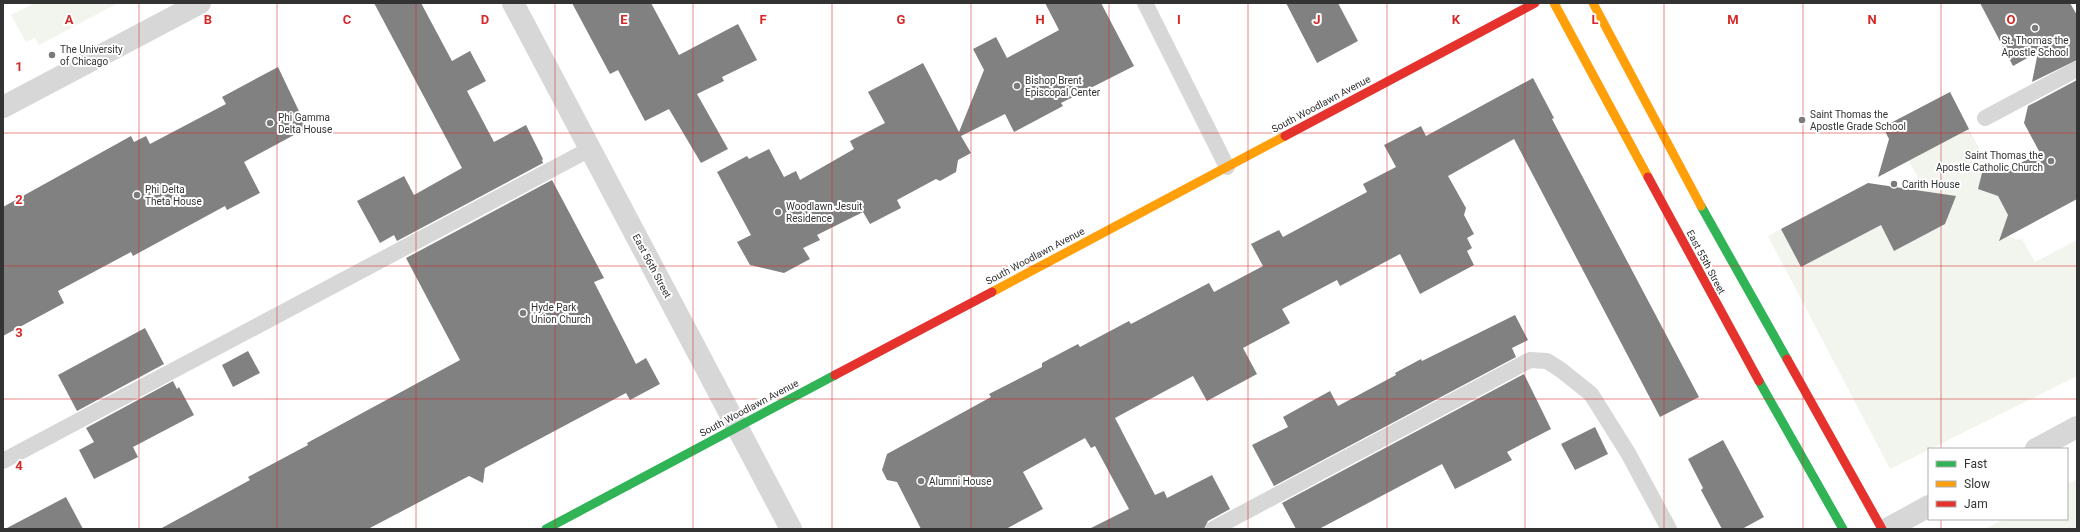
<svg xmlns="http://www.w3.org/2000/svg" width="2080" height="532" viewBox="0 0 2080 532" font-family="Roboto,sans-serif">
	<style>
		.green { fill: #f1f5ed }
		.building { fill: #818181 }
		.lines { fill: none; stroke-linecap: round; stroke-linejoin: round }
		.lane { stroke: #d7d7d7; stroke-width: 16 }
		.street { stroke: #d7d7d7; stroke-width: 22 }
		.fast { stroke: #30b455; stroke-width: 9 }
		.slow { stroke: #ff9f0a; stroke-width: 9 }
		.jam { stroke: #e5322d; stroke-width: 9 }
		.grid { fill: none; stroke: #d62828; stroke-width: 1; stroke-opacity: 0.55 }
		.poi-dot { fill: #7a7a7a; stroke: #fff; stroke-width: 1.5 }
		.labels { text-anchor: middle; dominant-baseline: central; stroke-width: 4; stroke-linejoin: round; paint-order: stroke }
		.poi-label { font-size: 10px; fill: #333; stroke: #fff; text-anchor: start }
		.street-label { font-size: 10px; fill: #333; stroke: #fff }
		.grid-label { font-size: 13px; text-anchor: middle; font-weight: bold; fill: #d62828; stroke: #fff; stroke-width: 4; stroke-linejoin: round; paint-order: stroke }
	</style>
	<rect width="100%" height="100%" fill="#fff"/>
	<!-- green -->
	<g class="green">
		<polygon points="35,3 118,3 39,45 35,38 26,42 11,15"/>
		<path d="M1969,129L1989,167L1979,185L1983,191L1998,196L2008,215L2003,230C2007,236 2015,241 2022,239L2035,262L2077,240V376L1890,469L1768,236L1781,229L1801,267L1881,225L1894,251L1928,196L1909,161Z"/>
		<polygon points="2077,479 2077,529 1985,529 2004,519 2067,519 2067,484"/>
	</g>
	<!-- building -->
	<g class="building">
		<polygon points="374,3 421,3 452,61 470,51 486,81 467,91 494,142 526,125 543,159 542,160 543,163 397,241 394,235 380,243 357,201 404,176 414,195 462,168"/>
		<polygon points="572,3 651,3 679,55 738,24 757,60 722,77 724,81 697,94 728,149 701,163 669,109 645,121 618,70 610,74"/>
		<polygon points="1045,3 1101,3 1134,66 1061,103 1063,106 1014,132 1005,114 961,136 971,153 958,160 956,172 940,181 936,179 897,200 901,208 870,224 863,212 817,235 820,240 803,248 810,259 784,273 750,265 737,242 751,235 717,172 747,156 749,159 769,149 784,177 796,171 800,180 854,149 850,141 885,123 868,92 923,63 959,132 984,70 973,49 996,37 1007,58 1059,30"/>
		<polygon points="1286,3 1338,3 1358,41 1317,63"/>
		<polygon points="1980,3 2070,3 2077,15 2077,60 2032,82 2038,52 2013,66"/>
		<polygon points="278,67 307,128 244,162 260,193 227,210 225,206 133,256 131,252 58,291 64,303 3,336 3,207 131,136 134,142 146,136 150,144 226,104 222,97"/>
		<polygon points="1533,78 1554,118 1552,119 1699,397 1660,417 1514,139 1448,176 1466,208 1464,215 1474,234 1467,238 1472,248 1467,251 1474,265 1420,294 1400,254 1340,286 1337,280 1282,309 1290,323 1243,348 1257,374 1207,401 1193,376 1115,418 1155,495 1164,491 1167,498 1212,475 1230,509 1208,521 1204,529 1089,529 1129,509 1095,446 1091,448 1085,438 1023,472 1043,509 1006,529 921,529 897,482 887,480 882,470 887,454 991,397 989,394 1042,367 1042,363 1078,344 1080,347 1129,321 1131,324 1209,283 1214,292 1263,266 1251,244 1279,230 1283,237 1367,192 1363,184 1396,167 1384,145 1421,126 1426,136"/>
		<polygon points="2077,80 2077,199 1999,241 2008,215 1998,196 1978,189 1984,165 2003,172 2040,153 2024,123 2028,106"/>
		<polygon points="1950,92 1969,129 1878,177 1889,139 1883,127"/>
		<polygon points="552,180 604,278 594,282 636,364 646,358 660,384 630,400 626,393 485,468 483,483 469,476 368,529 160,529 250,480 248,477 308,445 307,443 460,360 406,258"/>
		<polygon points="1868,183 1956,196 1945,224 1894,251 1881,225 1801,267 1781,229"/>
		<polygon points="1515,315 1528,340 1512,348 1516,357 1274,486 1252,445 1288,427 1283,417 1330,391 1338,406 1396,375 1395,373 1421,359 1422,361"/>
		<polygon points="145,328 164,364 77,411 58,375"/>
		<polygon points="248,351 260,373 233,387 222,365"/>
		<polygon points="1524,374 1551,429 1507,452 1512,460 1455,489 1442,464 1319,529 1296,529 1282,503"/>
		<polygon points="173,381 177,389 179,387 194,415 133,447 138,457 94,479 79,450 94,442 86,428"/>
		<polygon points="1595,427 1608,454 1575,470 1561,444"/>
		<polygon points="1723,440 1764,517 1742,529 1722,529 1701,490 1703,488 1688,459"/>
		<polygon points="66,497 83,529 5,529"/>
	</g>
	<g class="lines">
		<!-- lane -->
		<g class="lane">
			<polyline points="1145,3 1227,167"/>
			<polyline points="1985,118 2077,69"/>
			<polyline points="3,461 590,149"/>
			<polyline points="1213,529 1530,360 1547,361 1561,370 1591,394 1628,453 1669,529"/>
		</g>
		<!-- street -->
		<g class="street">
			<polyline points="513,3 791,529"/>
			<polyline points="3,107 200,3"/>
			<polyline points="2036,449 2077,427"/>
			<polyline points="1887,529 1929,506"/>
		</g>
		<!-- fast -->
		<g class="fast">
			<polyline points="1701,206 1787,359"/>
			<polyline points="1759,381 1843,529"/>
			<polyline points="546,529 835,375"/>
		</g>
		<!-- slow -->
		<g class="slow">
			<polyline points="1554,3 1648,177"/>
			<polyline points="1593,3 1701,206"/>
			<polyline points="992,292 1285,136"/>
		</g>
		<!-- jam -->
		<g class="jam">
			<polyline points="1285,136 1535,3"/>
			<polyline points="1648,177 1759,381"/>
			<polyline points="1787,359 1882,529"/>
			<polyline points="835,375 992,292"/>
		</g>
	</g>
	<!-- grid -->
	<path class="grid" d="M139,3V529M277,3V529M416,3V529M555,3V529M693,3V529M832,3V529M971,3V529M1109,3V529M1248,3V529M1387,3V529M1525,3V529M1664,3V529M1803,3V529M1941,3V449M3,133H2077M3,266H2077M3,399H2077M1941,519V529"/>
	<!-- markers -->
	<g class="poi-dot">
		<circle cx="2035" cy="28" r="4"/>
		<circle cx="52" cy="55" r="4"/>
		<circle cx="1017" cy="86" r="4"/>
		<circle cx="1802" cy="120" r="4"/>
		<circle cx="270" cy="123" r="4"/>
		<circle cx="2051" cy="161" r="4"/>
		<circle cx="1894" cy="184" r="4"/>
		<circle cx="137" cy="195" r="4"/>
		<circle cx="778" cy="212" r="4"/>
		<circle cx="523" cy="313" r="4"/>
		<circle cx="921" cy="481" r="4"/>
	</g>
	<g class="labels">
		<!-- poi labels -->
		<g class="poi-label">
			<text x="2035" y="40" text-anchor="middle">St. Thomas the<tspan x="2035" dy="12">Apostle School</tspan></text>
			<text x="60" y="49">The University<tspan x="60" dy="12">of Chicago</tspan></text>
			<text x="1025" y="80">Bishop Brent<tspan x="1025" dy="12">Episcopal Center</tspan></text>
			<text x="1810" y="114">Saint Thomas the<tspan x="1810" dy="12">Apostle Grade School</tspan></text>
			<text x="278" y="117">Phi Gamma<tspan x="278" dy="12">Delta House</tspan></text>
			<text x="2043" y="155" text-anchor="end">Saint Thomas the<tspan x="2043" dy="12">Apostle Catholic Church</tspan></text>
			<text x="1902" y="184">Carith House</text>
			<text x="145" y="189">Phi Delta<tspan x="145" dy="12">Theta House</tspan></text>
			<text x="786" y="206">Woodlawn Jesuit<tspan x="786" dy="12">Residence</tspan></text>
			<text x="531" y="307">Hyde Park<tspan x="531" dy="12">Union Church</tspan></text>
			<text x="929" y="481">Alumni House</text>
		</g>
		<!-- street labels -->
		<g class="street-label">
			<text transform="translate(1321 104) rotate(-28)">South Woodlawn Avenue</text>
			<text transform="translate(1035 256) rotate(-28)">South Woodlawn Avenue</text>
			<text transform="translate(1706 262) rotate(62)">East 55th Street</text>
			<text transform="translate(652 266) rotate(62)">East 56th Street</text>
			<text transform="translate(749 408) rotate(-28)">South Woodlawn Avenue</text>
		</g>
	</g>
	<g class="grid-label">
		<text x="69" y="24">A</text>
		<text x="208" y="24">B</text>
		<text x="347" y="24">C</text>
		<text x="485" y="24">D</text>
		<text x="624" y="24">E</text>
		<text x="763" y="24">F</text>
		<text x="901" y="24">G</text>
		<text x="1040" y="24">H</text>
		<text x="1179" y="24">I</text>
		<text x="1317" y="24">J</text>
		<text x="1456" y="24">K</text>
		<text x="1595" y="24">L</text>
		<text x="1733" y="24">M</text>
		<text x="1872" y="24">N</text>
		<text x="2011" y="24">O</text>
		<text x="19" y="71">1</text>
		<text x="19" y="204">2</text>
		<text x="19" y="337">3</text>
		<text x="19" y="470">4</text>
	</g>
	<!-- border -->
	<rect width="2080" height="532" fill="none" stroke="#333333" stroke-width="8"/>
	<!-- legend -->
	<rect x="1928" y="448" width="140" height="72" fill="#ffffff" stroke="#adadad"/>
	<rect x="1936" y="461" width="20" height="6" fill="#30b455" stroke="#adadad"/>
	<text x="1964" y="468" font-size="12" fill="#333333">Fast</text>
	<rect x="1936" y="481" width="20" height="6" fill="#ff9f0a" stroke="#adadad"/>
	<text x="1964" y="488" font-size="12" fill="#333333">Slow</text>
	<rect x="1936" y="501" width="20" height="6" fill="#e5322d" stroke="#adadad"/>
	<text x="1964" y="508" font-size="12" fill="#333333">Jam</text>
</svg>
